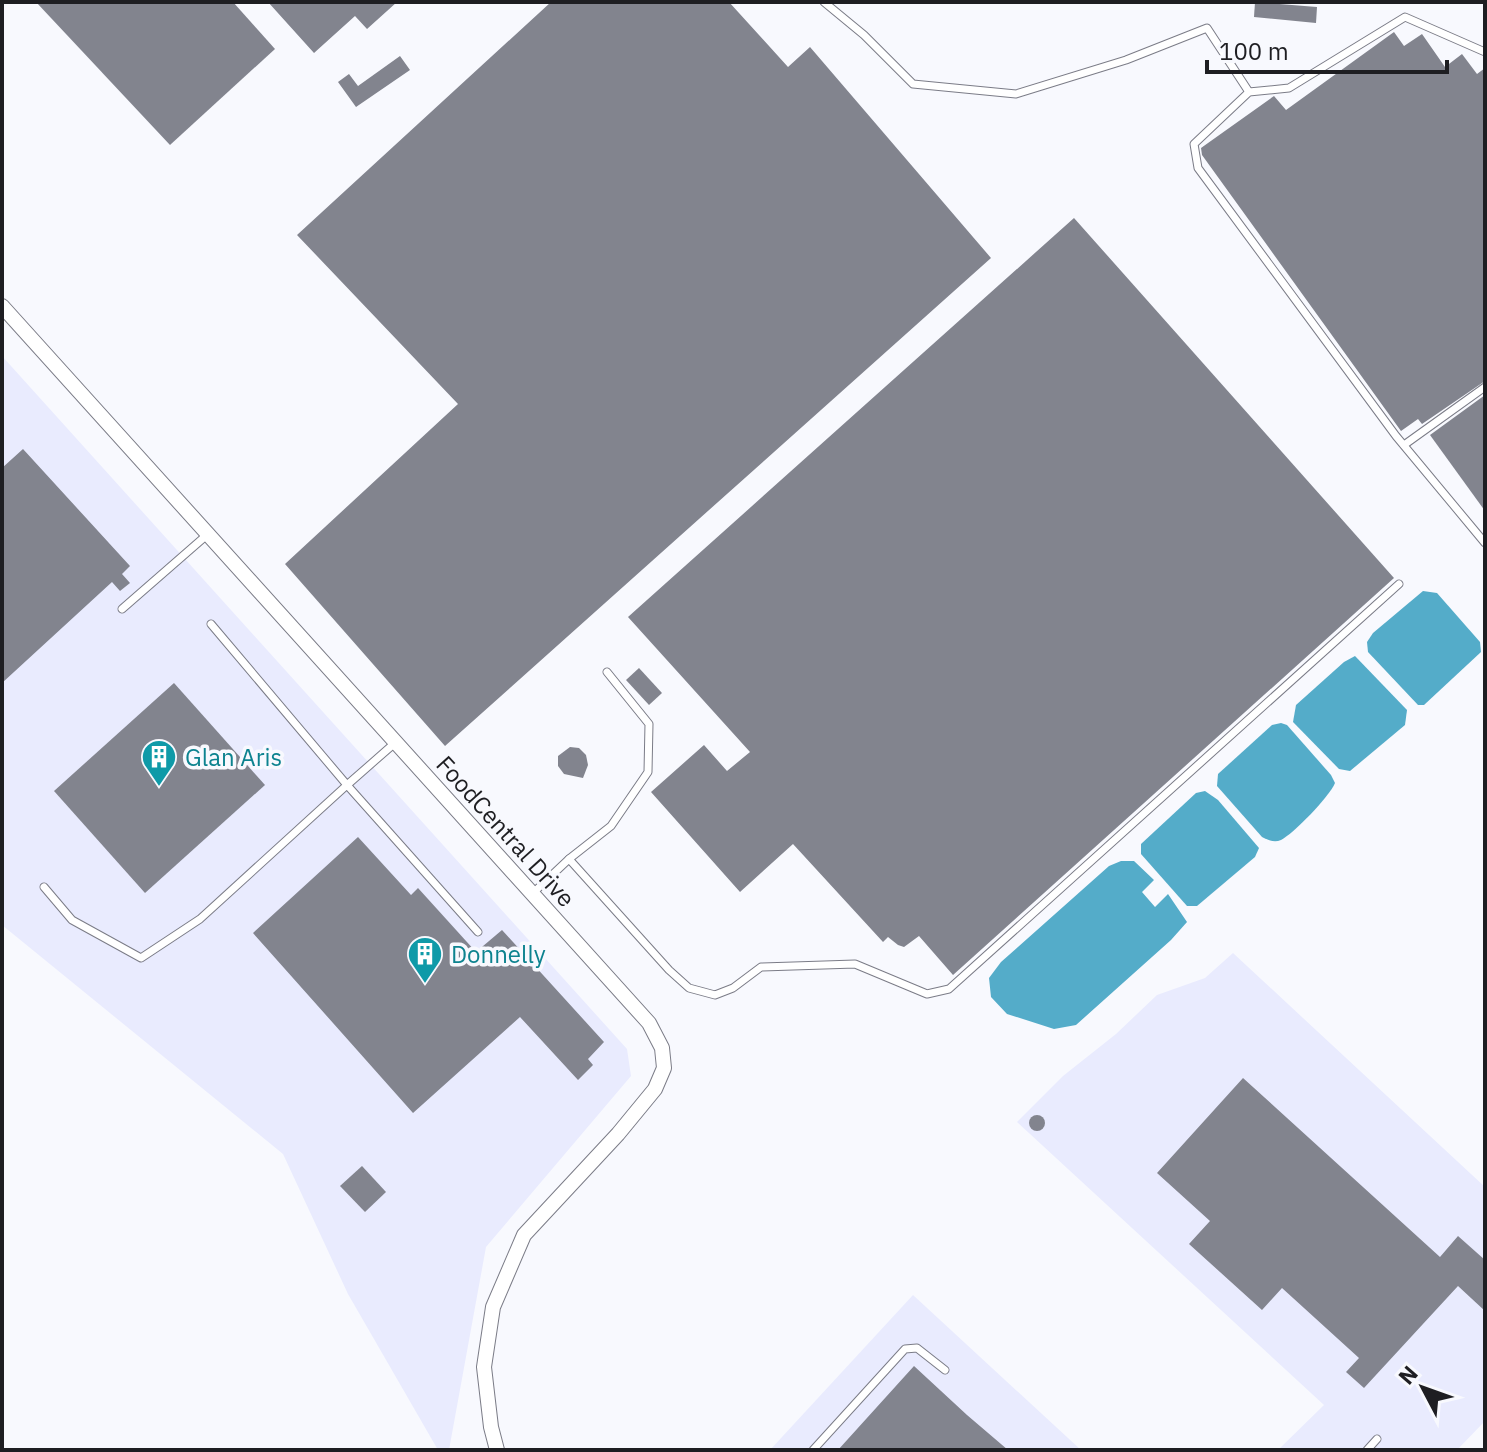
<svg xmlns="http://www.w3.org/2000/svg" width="1487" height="1452" viewBox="0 0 1487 1452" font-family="'IBM Plex Sans',sans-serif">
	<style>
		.built { fill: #e9ebfe }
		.water { fill: #54acc9 }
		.building { fill: #82848e }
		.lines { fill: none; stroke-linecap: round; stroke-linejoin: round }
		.lane-casing { stroke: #7b7c87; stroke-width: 9 }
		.street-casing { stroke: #7b7c87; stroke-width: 16 }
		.lane { stroke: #fff; stroke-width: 7 }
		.street { stroke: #fff; stroke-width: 14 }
		.labels { text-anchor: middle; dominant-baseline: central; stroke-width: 7; stroke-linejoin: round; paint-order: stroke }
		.culture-label { font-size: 24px; fill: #0d838f; stroke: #f8f9fe; text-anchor: start }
		.street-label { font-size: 24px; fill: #1e1e22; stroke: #f8f9fe }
	</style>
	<rect width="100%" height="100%" fill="#f8f9fe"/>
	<!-- built -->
	<g class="built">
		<polygon points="2,356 627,1049 631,1076 486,1247 449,1450 438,1450 348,1294 283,1154 2,925"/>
		<polygon points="1233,953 1485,1187 1485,1421 1457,1450 1278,1450 1324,1405 1017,1122 1063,1076 1116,1034 1157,995 1205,978"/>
		<polygon points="913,1295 1081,1450 770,1450"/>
	</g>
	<!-- water -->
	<g class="water">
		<polygon points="1423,591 1437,593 1480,642 1481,652 1424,705 1418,705 1368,652 1367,642 1373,633"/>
		<polygon points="1355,656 1407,710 1405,725 1350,771 1339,769 1293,722 1296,705 1344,662"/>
		<path d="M1281,723L1287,725L1331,775L1335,783C1330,796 1293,834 1281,840C1274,843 1268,840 1262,837L1217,786L1218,774L1272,725Z"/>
		<polygon points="1205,791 1218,800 1259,848 1255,857 1197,906 1187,906 1141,854 1141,844 1196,793"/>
		<polygon points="1121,861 1134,861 1154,880 1142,892 1155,907 1168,894 1187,922 1171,940 1076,1025 1054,1029 1007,1014 991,997 989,978 1001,962 1109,866"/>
	</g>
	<!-- building -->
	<g class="building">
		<polygon points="36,2 233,2 275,49 170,145"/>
		<polygon points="268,2 397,2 367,29 355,16 314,53"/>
		<polygon points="551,2 729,2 788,67 810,47 991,258 445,746 285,564 458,404 297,235"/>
		<polygon points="1255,2 1317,7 1316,23 1254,17"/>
		<polygon points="1394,32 1404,46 1422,34 1445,67 1462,54 1477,74 1485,68 1485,381 1422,424 1418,419 1401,431 1202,155 1201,148 1274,96 1286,110"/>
		<polygon points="400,56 410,70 356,107 338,82 349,74 358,86"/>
		<polygon points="1074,218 1394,578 953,975 919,936 904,947 898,945 888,937 883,942 793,844 740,892 651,792 704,745 727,771 750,752 628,617"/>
		<polygon points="1485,395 1485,511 1430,435"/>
		<polygon points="23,449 130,566 122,574 130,583 120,591 112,582 2,683 2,468"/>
		<polygon points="639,668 662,693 649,705 626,680"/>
		<polygon points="174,683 265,785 145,893 54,791"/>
		<polygon points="570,747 579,748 586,755 588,765 583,778 564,774 558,766 558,756"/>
		<polygon points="358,837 411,895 418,888 476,952 502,930 604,1042 588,1059 593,1065 578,1080 520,1017 413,1113 253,933"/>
		<polygon points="1243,1078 1440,1257 1458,1236 1485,1260 1485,1311 1458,1286 1364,1388 1346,1372 1359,1358 1282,1288 1262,1310 1189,1244 1210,1221 1157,1173"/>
		<circle cx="1037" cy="1123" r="8"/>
		<polygon points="362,1166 386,1192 365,1212 340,1186"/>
		<polygon points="914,1366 967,1415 1008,1450 838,1450"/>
	</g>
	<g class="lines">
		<defs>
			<g id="lane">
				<polyline points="824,2 864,35 913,84 1016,94 1126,60 1207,28 1249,92"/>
				<polyline points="1485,52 1405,17 1289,88 1249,92 1194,144 1198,168 1396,436 1485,543"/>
				<polyline points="1404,445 1485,387"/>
				<polyline points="122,609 208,534"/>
				<polyline points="211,624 347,785 396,742"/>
				<polyline points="569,859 611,826 648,772 649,724 607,672"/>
				<polyline points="44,887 72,920 141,958 200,919 347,785 478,932"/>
				<polyline points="533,893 569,859 669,970 689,988 715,995 733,988 761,967 855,964 927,994 949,989 1399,584"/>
				<polyline points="813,1450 905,1349 917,1348 945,1370"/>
				<polyline points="1367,1450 1377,1439"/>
			</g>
			<polyline id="street" points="2,306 649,1023 662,1048 664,1068 655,1089 618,1134 524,1235 493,1307 484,1367 491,1427 497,1450"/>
		</defs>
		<!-- lane casing -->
		<use href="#lane" class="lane-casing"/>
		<!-- street casing -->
		<use href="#street" class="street-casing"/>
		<!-- lane -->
		<use href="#lane" class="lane"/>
		<!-- street -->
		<use href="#street" class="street"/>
	</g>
	<!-- icons -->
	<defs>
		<symbol id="building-pin" viewBox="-11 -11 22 30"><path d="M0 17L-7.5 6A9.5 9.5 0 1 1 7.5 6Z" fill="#0f9aa8" stroke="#f8f9fe"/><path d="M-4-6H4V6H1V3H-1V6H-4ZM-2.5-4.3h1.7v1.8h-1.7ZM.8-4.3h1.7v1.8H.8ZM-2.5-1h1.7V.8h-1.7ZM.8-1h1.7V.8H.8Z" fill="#fff"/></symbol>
	</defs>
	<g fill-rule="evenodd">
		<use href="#building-pin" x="139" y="737" width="40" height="54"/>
		<use href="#building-pin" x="405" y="934" width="40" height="54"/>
	</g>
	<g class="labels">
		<!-- culture labels -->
		<g class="culture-label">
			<text x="185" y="757">Glan Aris</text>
			<text x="451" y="954">Donnelly</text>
		</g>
		<!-- street labels -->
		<g class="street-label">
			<text transform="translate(506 831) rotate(48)">FoodCentral Drive</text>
		</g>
	</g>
	<!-- border -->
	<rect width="1487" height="1452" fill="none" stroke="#1e1e22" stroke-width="8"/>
	<!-- north arrow -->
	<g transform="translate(1423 1388) rotate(311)" stroke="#f8f9fe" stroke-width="6" paint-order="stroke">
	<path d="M0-6L14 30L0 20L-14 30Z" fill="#1e1e22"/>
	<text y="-12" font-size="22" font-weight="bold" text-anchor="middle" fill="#1e1e22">N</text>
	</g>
	<!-- scale -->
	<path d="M1207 60v12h240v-12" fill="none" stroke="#1e1e22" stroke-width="4"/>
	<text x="1219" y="60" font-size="24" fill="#1e1e22" stroke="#f8f9fe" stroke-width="6" paint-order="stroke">100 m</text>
</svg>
